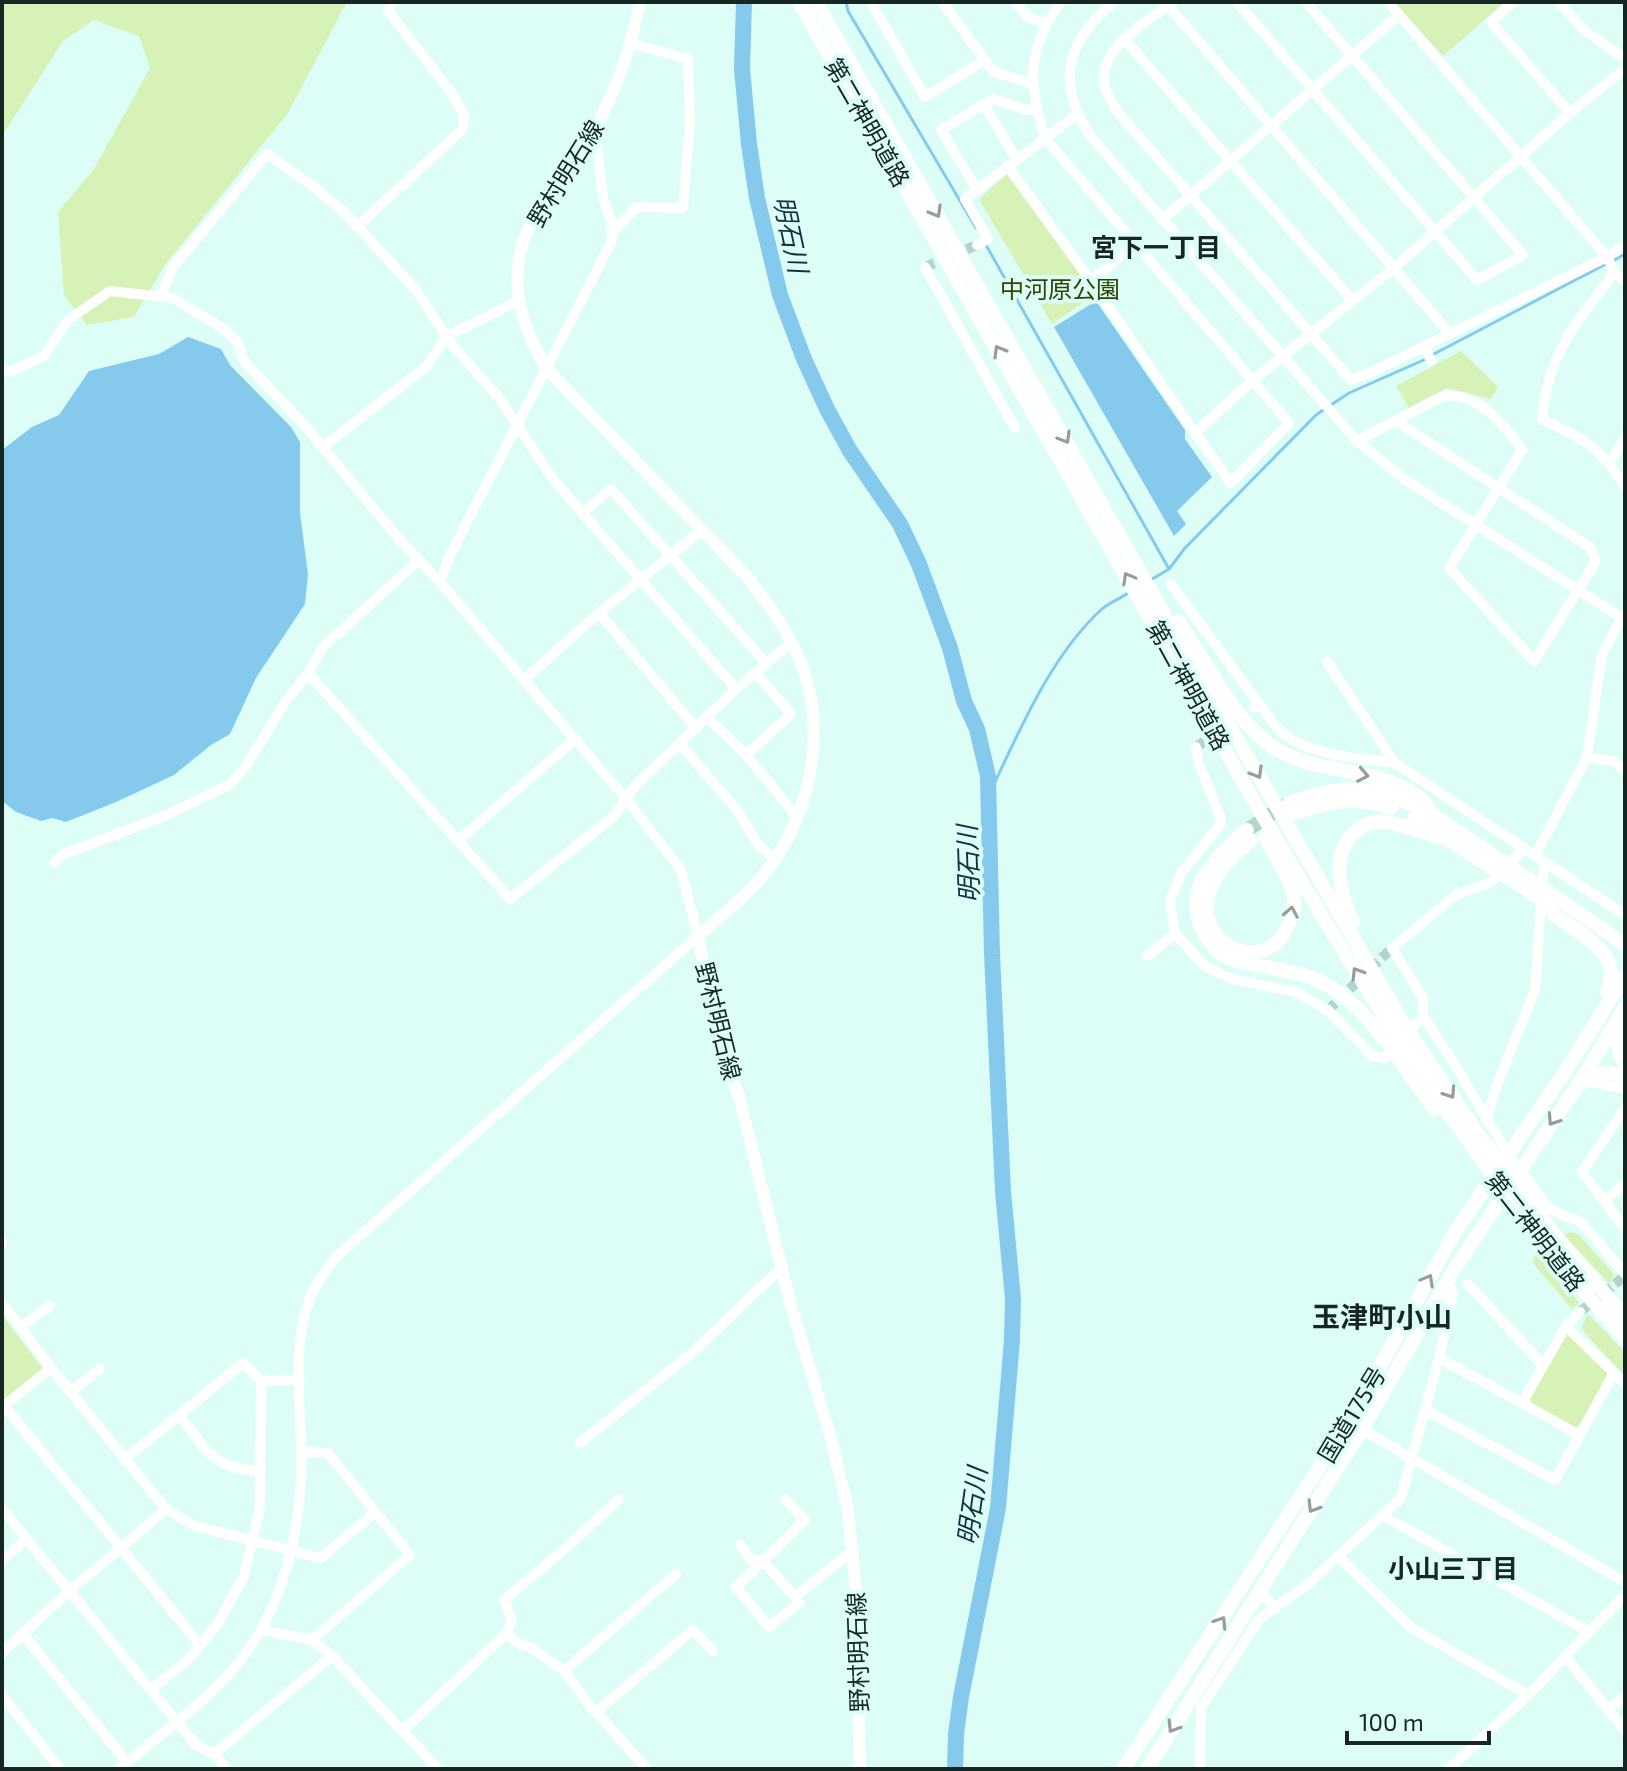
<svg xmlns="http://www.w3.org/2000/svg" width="1627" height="1771" viewBox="0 0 1627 1771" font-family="'Exo 2','Noto Sans JP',sans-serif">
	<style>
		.green { fill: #d7f2b7 }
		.water { fill: #85caec }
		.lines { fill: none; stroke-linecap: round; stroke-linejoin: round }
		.stream { stroke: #85caec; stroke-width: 3 }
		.river { stroke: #85caec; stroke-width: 16 }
		.minor-tunnel { stroke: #b4d3cc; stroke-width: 10; stroke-dasharray: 10 5; stroke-linecap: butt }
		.highway-tunnel { stroke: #b4d3cc; stroke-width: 14; stroke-dasharray: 14 7; stroke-linecap: butt }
		.minor { stroke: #fff; stroke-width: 10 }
		.major { stroke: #fff; stroke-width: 12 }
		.highway { stroke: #fff; stroke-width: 14 }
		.oneway { stroke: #969d9c }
		.labels { text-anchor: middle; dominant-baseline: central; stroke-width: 8; stroke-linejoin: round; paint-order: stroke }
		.street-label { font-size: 24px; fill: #162623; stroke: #dcfef6 }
		.park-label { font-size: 24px; fill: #2d4401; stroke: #dcfef6 }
		.water-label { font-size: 26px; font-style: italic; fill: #10313f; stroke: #dcfef6 }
		.neighbourhood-label { font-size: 26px; font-weight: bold; fill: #162623; stroke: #dcfef6 }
		.quarter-label { font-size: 28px; font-weight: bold; fill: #162623; stroke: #dcfef6 }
	</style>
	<rect width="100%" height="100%" fill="#dcfef6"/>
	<!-- green -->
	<g class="green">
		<polygon points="2,2 347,2 288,113 165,265 134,317 87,325 64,295 58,212 94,169 150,68 139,36 94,20 63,41 2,136"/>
		<polygon points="1394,2 1505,2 1443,56"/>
		<polygon points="1006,175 1012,175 1092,290 1092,297 1052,324 979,199"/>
		<polygon points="1461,351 1498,387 1491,399 1447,388 1409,408 1396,386"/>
		<polygon points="1571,1232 1578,1234 1614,1274 1610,1284 1564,1235"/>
		<polygon points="1539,1252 1579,1303 1572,1309 1533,1263 1534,1256"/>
		<polygon points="1588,1314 1625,1352 1625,1376 1584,1332 1582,1326"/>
		<polygon points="2,1315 43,1369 2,1403"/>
		<polygon points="1569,1334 1609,1374 1580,1425 1571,1428 1531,1404 1530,1398 1565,1336"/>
	</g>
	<!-- water -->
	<g class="water">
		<polygon points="1096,301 1185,430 1185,439 1212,477 1177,511 1186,524 1174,536 1054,327"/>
		<polygon points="188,337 221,349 230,365 291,427 300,442 300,513 308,574 305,604 256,678 230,734 211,745 174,775 116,802 66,822 52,818 41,821 16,812 2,801 2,450 32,427 59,415 89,371 159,354"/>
	</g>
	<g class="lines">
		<!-- stream -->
		<g class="stream">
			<polyline points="846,2 848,11 976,228"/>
			<polyline points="986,245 1169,569"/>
			<polyline points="1613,261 1625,254"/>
			<polyline points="1432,355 1606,264"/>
			<polyline points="1149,581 1169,569 1185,548 1316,415 1349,393 1426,359"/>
			<path d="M988,797C1018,734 1050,656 1102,609C1110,602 1120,599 1128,593"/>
		</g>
		<!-- river -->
		<polyline class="river" points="744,2 742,69 749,144 757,198 780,295 804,359 827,409 850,451 900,524 919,564 950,648 964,701 977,729 988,776 992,954 1003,1191 1013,1299 1012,1340 998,1508 961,1697 956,1734 955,1769"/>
		<!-- minor-tunnel -->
		<g class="minor-tunnel">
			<polyline points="925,267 977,245"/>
			<polyline points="1196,747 1219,731"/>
			<polyline points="1328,1010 1392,948"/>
			<polyline points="1580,1312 1625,1276"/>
		</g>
		<!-- highway-tunnel -->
		<polyline class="highway-tunnel" points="1247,830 1287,804"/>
		<!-- minor -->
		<g class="minor">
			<polyline points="871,2 925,97 985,60"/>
			<polyline points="942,2 994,72 1032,84"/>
			<polyline points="1015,2 1028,17 1046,24"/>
			<path d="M1061,2C1026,50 1028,84 1045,138L1289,423L1231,483L1195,433"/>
			<path d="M1114,2C1065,42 1055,85 1092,138L1357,441L1404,479L1625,620"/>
			<polyline points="1165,2 1450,334"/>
			<path d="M1173,2C1149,21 1101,45 1104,81C1105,91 1111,101 1116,110L1351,380L1370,373L1607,257L1625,245"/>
			<polyline points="1237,2 1477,280 1523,255 1306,2"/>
			<polyline points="1388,2 1607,257 1614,271 1625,282"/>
			<polyline points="1513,2 1491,22 1570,113"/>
			<polyline points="1559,2 1585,31 1625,59"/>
			<polyline points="1125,40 1353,301"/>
			<polyline points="984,105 1017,160"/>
			<polyline points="1008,167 1091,281"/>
			<polyline points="977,190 941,130 993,99 1027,110 1036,109"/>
			<polyline points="1162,220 1399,15"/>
			<polyline points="357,227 463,129 464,115 451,92 388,11 393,2"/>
			<polyline points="612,233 636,207 683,208 690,122 688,59 632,44"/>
			<polyline points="1135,244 1091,281 1195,433 1253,380 1394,268 1570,113 1625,69"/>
			<polyline points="977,245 988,239 965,199 1076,115"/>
			<polyline points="925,267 1015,428"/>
			<path d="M1614,271C1608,284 1598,294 1589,306C1563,338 1545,377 1542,419C1586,441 1598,444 1625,487"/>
			<polyline points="161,296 173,267 267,154 314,187 346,214 416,290 452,345 500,399 553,479 736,689"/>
			<polyline points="1424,346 1431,361"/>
			<path d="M2,368L9,372L44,356L68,320L110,291L173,298L222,328L237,341L244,361L307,428L398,538L440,582L627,800L681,870L698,936L336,1257C324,1273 311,1290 306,1310C291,1364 304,1424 301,1479C298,1533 287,1583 261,1630C228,1689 169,1726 119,1769"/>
			<path d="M1357,441L1441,397C1475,389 1504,424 1522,450L1449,568L1534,661L1596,561L1591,548L1396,421"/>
			<polyline points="323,447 427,366 447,336 518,301"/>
			<polyline points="1610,463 1625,437"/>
			<polyline points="583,512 611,489 766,663"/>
			<polyline points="440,582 449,557 612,241 611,221 603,197 595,129"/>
			<polyline points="1171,584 1259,704"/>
			<polyline points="599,613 697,729"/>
			<polyline points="1327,662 1395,763 1625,915"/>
			<polyline points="308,673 323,647 419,560"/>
			<polyline points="524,680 599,613 702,530"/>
			<path d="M1254,708L1259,704C1267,713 1274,727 1284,734C1315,757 1358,758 1395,763"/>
			<polyline points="708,718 746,755 798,818"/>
			<polyline points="681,745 737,810 759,846 776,859"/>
			<polyline points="746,755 791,714 756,673"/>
			<polyline points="1587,757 1614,761 1625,772"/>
			<polyline points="458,841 575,739"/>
			<polyline points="1535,856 1587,757 1602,654 1624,615"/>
			<polyline points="54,863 62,855 169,814 229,785 246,766 286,701 308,673 510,899 614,816 636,785 736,689 792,642"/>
			<polyline points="1175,934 1205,966 1232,979 1295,992 1328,1010 1372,1056 1385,1058 1395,1047"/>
			<polyline points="1147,956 1175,934 1170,902 1181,873 1220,825 1221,819 1199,764 1196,747"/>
			<polyline points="1423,1016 1423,998 1392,948 1456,895 1489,883 1505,871 1523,849"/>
			<polyline points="1406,1035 1423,1016 1452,1060 1508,1154 1550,1209 1582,1223 1625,1274"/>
			<polyline points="1576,1086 1590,1082 1625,1089"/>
			<polyline points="1625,1108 1582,1172 1625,1228"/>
			<polyline points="1486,1120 1498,1082 1535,990 1544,862"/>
			<polyline points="1604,1201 1625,1184"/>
			<polyline points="2,1241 2,1243"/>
			<polyline points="1468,1284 1543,1365"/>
			<polyline points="2,1303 51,1368 166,1509 195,1526 321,1558 375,1512"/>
			<polyline points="1566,1326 1625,1384"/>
			<polyline points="20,1327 50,1306"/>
			<polyline points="1439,1358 1453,1293 1447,1281"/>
			<polyline points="70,1392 100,1369"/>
			<polyline points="1522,1403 1579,1435"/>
			<polyline points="1425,1410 1555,1480 1614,1373"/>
			<path d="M179,1415C207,1451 212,1469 261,1471"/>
			<polyline points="1349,1422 1625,1582"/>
			<polyline points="580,1443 692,1353 783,1266"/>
			<polyline points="301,1452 328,1453 410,1555 312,1640"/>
			<polyline points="124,1460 243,1363 261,1381 300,1380"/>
			<polyline points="2,1509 196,1745 214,1754 227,1769"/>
			<polyline points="166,1509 121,1548 200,1645"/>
			<polyline points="1384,1516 1589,1632"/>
			<polyline points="740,1545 751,1560 763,1561 805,1520 785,1499"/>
			<polyline points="1338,1556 1410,1627 1528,1695"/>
			<polyline points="2,1560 27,1539"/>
			<polyline points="1259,1592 1276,1608"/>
			<polyline points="795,1597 763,1561 736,1587 769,1627 799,1603 795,1597 852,1551"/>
			<polyline points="261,1630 312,1640 332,1656 438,1769"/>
			<polyline points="22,1633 127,1762"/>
			<polyline points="506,1634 512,1620 504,1600 566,1548 619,1499"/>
			<polyline points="2,1653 69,1591 121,1548 4,1406 51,1368"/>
			<polyline points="1565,1656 1625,1731"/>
			<polyline points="564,1671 676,1574"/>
			<polyline points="150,1690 188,1660 218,1623 244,1576 260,1508 261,1381"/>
			<polyline points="2,1695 60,1769"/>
			<polyline points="1608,1710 1625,1696"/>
			<polyline points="596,1712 693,1630 713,1651"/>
			<polyline points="402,1731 506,1634 521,1645 530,1647 564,1671 587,1702 647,1769"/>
			<polyline points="214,1754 332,1656"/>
			<polyline points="1200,1769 1201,1708 1259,1619 1307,1585 1401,1498 1439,1358 1522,1403 1566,1326 1580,1312"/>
			<polyline points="1449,1769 1528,1695 1625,1595"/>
		</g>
		<!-- major -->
		<path class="major" d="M640,2C631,47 618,88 595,128C579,156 557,181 539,209C504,263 515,317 547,369L749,579C770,607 791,635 803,668C825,731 812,803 776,858C757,888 725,912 698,936L719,1038L740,1100L790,1302L832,1442L848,1510L856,1591L860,1769"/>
		<!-- highway -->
		<g class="highway">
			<path d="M799,2L1243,782C1356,977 1473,1170 1625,1338"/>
			<polyline points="816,2 1161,609 1406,1028 1476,1131 1554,1234 1625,1317"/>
			<path d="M1179,622C1204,658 1234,720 1270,745C1314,777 1377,764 1420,798C1426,803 1430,811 1435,817"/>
			<path d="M1288,804C1317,793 1345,785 1377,792C1419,802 1459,832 1494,856C1538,885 1582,915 1625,945"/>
			<path d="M1293,814C1328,802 1356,795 1391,808"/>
			<polyline points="1414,818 1548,903"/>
			<path d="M1247,830C1217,857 1181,887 1203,931C1209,944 1219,955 1233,960C1240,963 1249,963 1257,965C1281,970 1311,974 1332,988C1376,1017 1404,1068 1434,1109"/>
			<path d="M1251,841C1143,923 1264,994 1289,923C1293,914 1296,902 1293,893C1288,874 1274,854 1265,837"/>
			<path d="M1539,898C1544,904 1549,911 1556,916C1582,936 1624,953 1607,991"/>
			<path d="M1353,923C1341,893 1328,856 1356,831C1364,824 1375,821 1385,822C1403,824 1421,832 1439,837"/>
			<path d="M1621,1023C1617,1037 1615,1050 1625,1062"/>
			<polyline points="1585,1074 1610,1073 1625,1076"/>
			<polyline points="1123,1769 1349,1422 1455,1232 1567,1069 1625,976"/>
			<polyline points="1147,1769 1361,1431 1454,1270 1585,1074 1625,1007"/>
		</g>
	</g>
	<!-- one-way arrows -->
	<defs><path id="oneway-chevron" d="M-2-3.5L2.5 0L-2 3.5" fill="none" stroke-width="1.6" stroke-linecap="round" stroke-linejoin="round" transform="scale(2)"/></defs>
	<g class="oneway">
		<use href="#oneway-chevron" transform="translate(936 212) rotate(60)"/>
		<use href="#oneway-chevron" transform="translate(999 351) rotate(-120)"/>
		<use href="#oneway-chevron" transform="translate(1065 438) rotate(60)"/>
		<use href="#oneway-chevron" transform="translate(1128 578) rotate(-119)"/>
		<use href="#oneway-chevron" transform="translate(1257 773) rotate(60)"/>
		<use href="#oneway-chevron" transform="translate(1363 775) rotate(11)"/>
		<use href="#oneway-chevron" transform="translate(1291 912) rotate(-80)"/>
		<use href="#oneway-chevron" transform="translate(1357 973) rotate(-122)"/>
		<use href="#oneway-chevron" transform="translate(1450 1093) rotate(56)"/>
		<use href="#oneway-chevron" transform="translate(1553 1120) rotate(124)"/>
		<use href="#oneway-chevron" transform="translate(1428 1280) rotate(-61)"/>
		<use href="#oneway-chevron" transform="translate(1313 1507) rotate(122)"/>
		<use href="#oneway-chevron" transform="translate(1221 1622) rotate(-57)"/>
		<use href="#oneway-chevron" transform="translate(1173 1727) rotate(122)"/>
	</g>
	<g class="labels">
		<!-- street labels -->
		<g class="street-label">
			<text transform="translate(868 122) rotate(60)">第二神明道路</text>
			<text transform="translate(565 173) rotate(-58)">野村明石線</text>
			<text transform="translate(1189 685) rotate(61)">第二神明道路</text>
			<text transform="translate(719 1021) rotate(76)">野村明石線</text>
			<text transform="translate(1536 1231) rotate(52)">第二神明道路</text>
			<text transform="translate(1351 1414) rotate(-59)">国道175号</text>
			<text transform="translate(857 1652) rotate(-92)">野村明石線</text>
		</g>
		<!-- park labels -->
		<g class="park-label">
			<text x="1060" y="288">中河原公園</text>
		</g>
		<!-- water labels -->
		<g class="water-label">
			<text transform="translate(792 234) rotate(78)">明石川</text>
			<text transform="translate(967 864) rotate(-92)">明石川</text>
			<text transform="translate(971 1506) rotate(-82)">明石川</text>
		</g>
		<!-- neighbourhood labels -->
		<g class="neighbourhood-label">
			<text x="1156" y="246">宮下一丁目</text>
			<text x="1453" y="1567">小山三丁目</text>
		</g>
		<!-- quarter labels -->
		<g class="quarter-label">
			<text x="1382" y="1316">玉津町小山</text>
		</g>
	</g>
	<!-- border -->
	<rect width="1627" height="1771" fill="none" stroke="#162623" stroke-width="8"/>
	<!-- scale -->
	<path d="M1347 1731v12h142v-12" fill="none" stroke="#162623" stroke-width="4"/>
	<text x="1359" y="1731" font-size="24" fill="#162623" stroke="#dcfef6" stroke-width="6" paint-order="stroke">100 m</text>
</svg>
